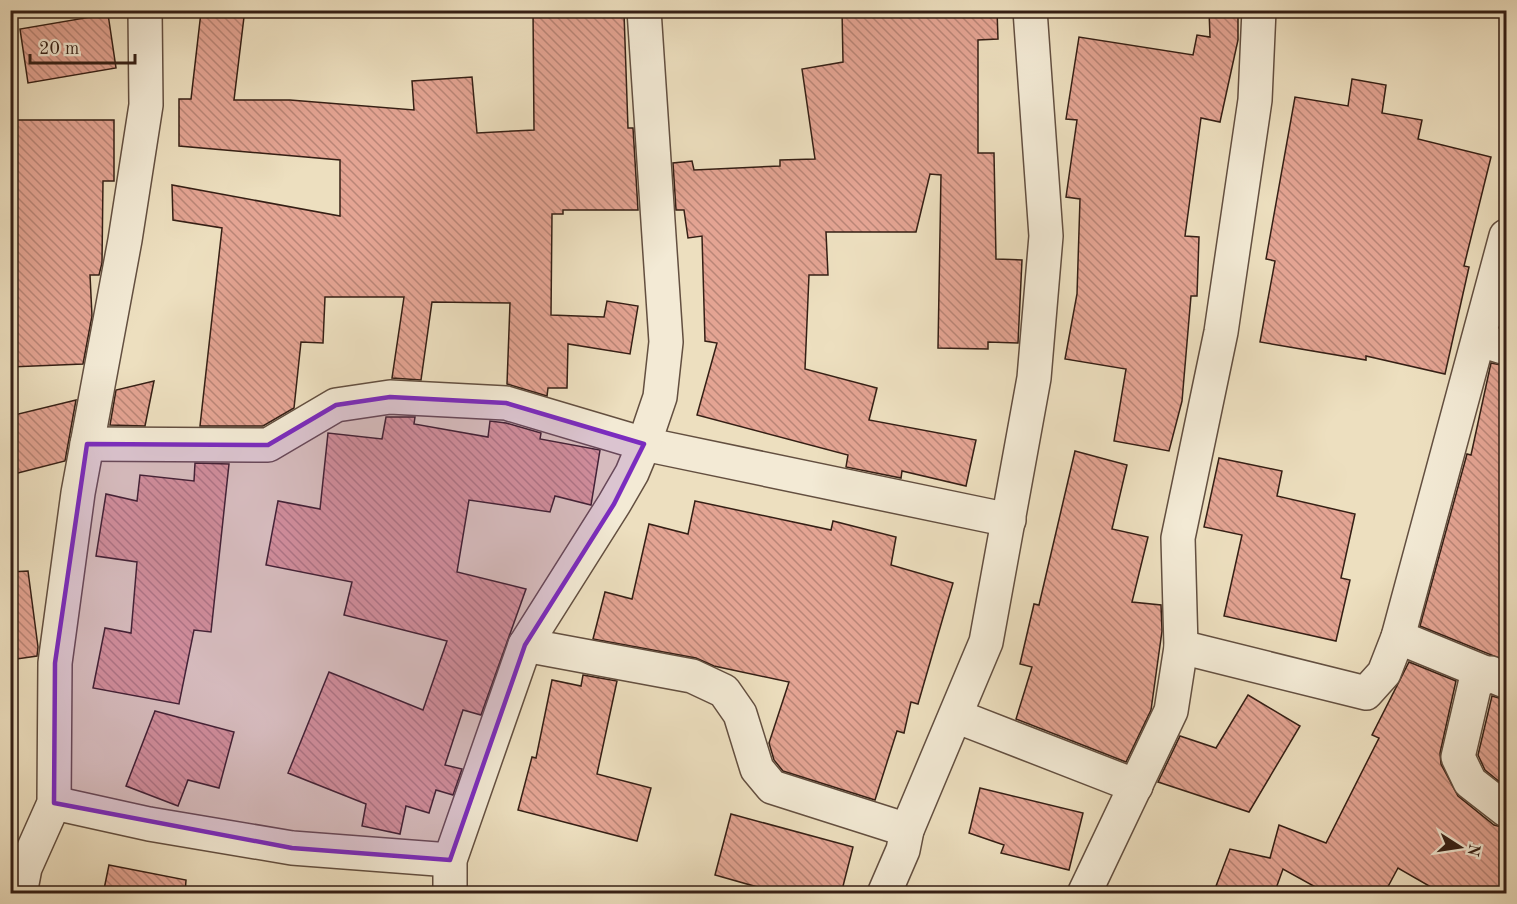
<svg xmlns="http://www.w3.org/2000/svg" width="1517" height="904" viewBox="0 0 1517 904" font-family="'Old Standard TT',serif">
	<style>
		.building { fill: url(#building-back-hatch); stroke: #351f15; stroke-width: 1.5 }
		.lines { fill: none; stroke-linecap: round; stroke-linejoin: round }
		.minor-casing { stroke: #634f40; stroke-width: 36 }
		.minor { stroke: #f3ead5; stroke-width: 33 }
		.marked { fill: #7b2cbf; fill-opacity: 0.2; stroke: #7b2cbf; stroke-width: 4.5; stroke-linejoin: round }
	</style>
	<defs>
		<pattern id="building-back-hatch" width="6" height="6" patternUnits="userSpaceOnUse" patternTransform="scale(1.5)"><rect width="6" height="6" fill="#e4a493"/><path d="M-1 5l2 2M0 0l6 6M5-1l2 2" fill="none" stroke="#ba8577"/></pattern>
	</defs>
	<rect width="100%" height="100%" fill="#eddfbf"/>
	<filter id="stains"><feTurbulence type="fractalNoise" baseFrequency=".00333" numOctaves="4"/><feColorMatrix values="0 0 0 0 .2 0 0 0 0 .09 0 0 0 0 .02 0 0 0 .5 -.17"/></filter>
	<radialGradient id="worn" r=".72"><stop offset=".6" stop-color="#630" stop-opacity="0"/><stop offset="1" stop-color="#630" stop-opacity=".3"/></radialGradient>
	<!-- building -->
	<g class="building">
		<polygon points="533,10 598,10 599,15 624,13 628,128 633,128 638,210 563,210 563,214 552,214 551,315 604,317 607,301 638,306 630,354 568,344 567,388 548,388 547,396 507,384 510,303 432,302 421,380 392,378 404,297 325,297 323,343 301,342 294,408 263,426 200,426 222,228 173,220 172,185 340,216 340,160 179,146 179,99 191,99 201,12 244,17 234,100 290,100 414,110 412,81 472,77 477,133 534,130"/>
		<polygon points="842,10 997,10 998,39 978,40 978,153 994,153 996,259 1022,260 1018,343 988,342 988,349 938,348 941,175 930,174 916,232 826,232 828,275 809,275 805,369 877,388 869,420 976,440 966,486 902,471 901,478 846,467 848,455 697,415 717,343 705,341 702,236 688,238 684,210 676,210 673,163 692,161 694,170 780,166 780,160 815,159 802,69 843,62"/>
		<polygon points="1209,10 1238,10 1238,40 1220,122 1201,118 1185,236 1199,237 1197,296 1191,296 1182,401 1169,451 1114,441 1126,369 1065,359 1077,294 1080,199 1066,197 1077,120 1066,119 1079,37 1193,55 1197,35 1210,37"/>
		<polygon points="108,14 116,68 28,83 20,29"/>
		<polygon points="1352,79 1386,85 1382,113 1422,120 1418,139 1491,157 1464,266 1469,267 1445,374 1366,356 1366,360 1260,342 1275,261 1266,259 1295,97 1348,106"/>
		<polygon points="10,120 114,120 114,181 103,181 102,263 99,275 90,275 92,316 83,364 10,367 15,180 10,180"/>
		<polygon points="1491,363 1506,366 1506,661 1420,626 1467,454 1471,455"/>
		<polygon points="154,381 145,426 110,425 116,390"/>
		<polygon points="76,400 65,461 10,475 10,416"/>
		<polygon points="386,417 415,417 414,424 488,437 490,421 506,423 541,433 540,439 600,450 591,505 555,496 550,512 469,500 457,572 526,589 481,715 463,710 445,765 462,769 453,795 436,790 429,813 406,806 400,834 362,826 366,804 288,773 329,672 423,710 447,641 344,615 352,582 266,565 278,501 320,509 328,433 382,439"/>
		<polygon points="1075,451 1127,465 1112,529 1148,537 1132,602 1161,605 1162,631 1151,710 1126,762 1016,719 1032,667 1020,664 1034,604 1039,605"/>
		<polygon points="1219,458 1282,471 1277,496 1355,514 1341,578 1350,580 1336,641 1224,616 1242,535 1204,527"/>
		<polygon points="195,463 229,464 211,632 194,630 179,704 93,688 105,628 131,633 137,562 96,556 106,494 137,501 140,475 194,481"/>
		<polygon points="695,501 831,530 833,521 896,537 891,565 953,583 918,704 911,702 904,733 897,731 875,800 783,771 774,760 769,743 789,682 714,666 696,658 593,639 605,592 632,599 649,524 688,534"/>
		<polygon points="28,571 38,647 37,656 10,660 10,572"/>
		<polygon points="1409,662 1456,681 1440,753 1441,764 1458,796 1494,825 1506,828 1506,894 1443,894 1398,868 1384,894 1328,894 1283,869 1274,894 1213,894 1230,849 1270,858 1279,825 1326,843 1379,738 1372,735"/>
		<polygon points="583,675 617,681 597,774 651,788 637,841 518,810 532,757 536,758 552,680 581,686"/>
		<polygon points="1248,695 1300,726 1249,812 1158,782 1180,736 1216,748"/>
		<polygon points="1492,696 1506,700 1506,787 1485,770 1478,755"/>
		<polygon points="155,711 234,732 219,788 188,780 178,806 126,786"/>
		<polygon points="980,788 1083,813 1069,870 1001,853 1004,845 969,833"/>
		<polygon points="731,814 853,847 841,894 782,894 715,875"/>
		<polygon points="109,865 186,880 185,894 103,894"/>
	</g>
	<g class="lines">
		<defs>
			<g id="minor">
				<polyline points="1480,340 1506,348"/>
				<polyline points="87,444 268,445 336,405 390,397 506,403 644,444 1009,520"/>
				<polyline points="1398,637 1505,681"/>
				<polyline points="525,645 692,676 724,691 740,714 757,769 772,787 907,830"/>
				<polyline points="1181,647 1366,693 1384,673 1398,637 1506,236"/>
				<polyline points="1491,673 1475,684 1458,757 1470,782 1506,810"/>
				<polyline points="956,716 1136,786"/>
				<polyline points="54,803 149,824 292,848 450,860"/>
				<polyline points="20,894 25,868 54,803 55,663 78,493 125,240 146,105 145,10"/>
				<polyline points="450,894 450,860 525,645 614,504 632,473 644,444 660,397 666,342 644,10"/>
				<polyline points="884,894 903,850 907,830 986,642 1034,378 1046,236 1030,10"/>
				<polyline points="1084,894 1171,711 1181,647 1178,538 1221,332 1255,100 1259,10"/>
			</g>
		</defs>
		<!-- minor casing -->
		<use href="#minor" class="minor-casing"/>
		<!-- minor -->
		<use href="#minor" class="minor"/>
	</g>
	<!-- marked area -->
	<path class="marked" d="M390,397L506,403L644,444L614,504L525,645L450,860L292,848L54,803L55,663L87,444L268,445L336,405Z"/>
	<!-- margin -->
	<rect width="1517" height="904" fill="none" stroke="#eddfbf" stroke-width="36"/>
	<rect x="12" y="12" width="1493" height="880" fill="none" stroke="#351f15" stroke-width="3"/>
	<rect x="18" y="18" width="1481" height="868" fill="none" stroke="#351f15" stroke-width="1.5"/>
	<!-- north arrow -->
	<g transform="translate(1460 847) rotate(102)" stroke="#f3ead5" stroke-width="4.5" paint-order="stroke">
	<path d="M0-4.5L10 22L0 15L-10 22Z" fill="#351f15"/>
	<text y="-9" font-size="16" font-weight="bold" text-anchor="middle" fill="#351f15">N</text>
	</g>
	<!-- scale -->
	<path d="M30 54v9h105v-9" fill="none" stroke="#351f15" stroke-width="3"/>
	<text x="39" y="54" font-size="18" fill="#351f15" stroke="#f3ead5" stroke-width="4.5" paint-order="stroke">20 m</text>
	<rect width="100%" height="100%" filter="url(#stains)"/>
	<rect width="100%" height="100%" fill="url(#worn)"/>
</svg>
